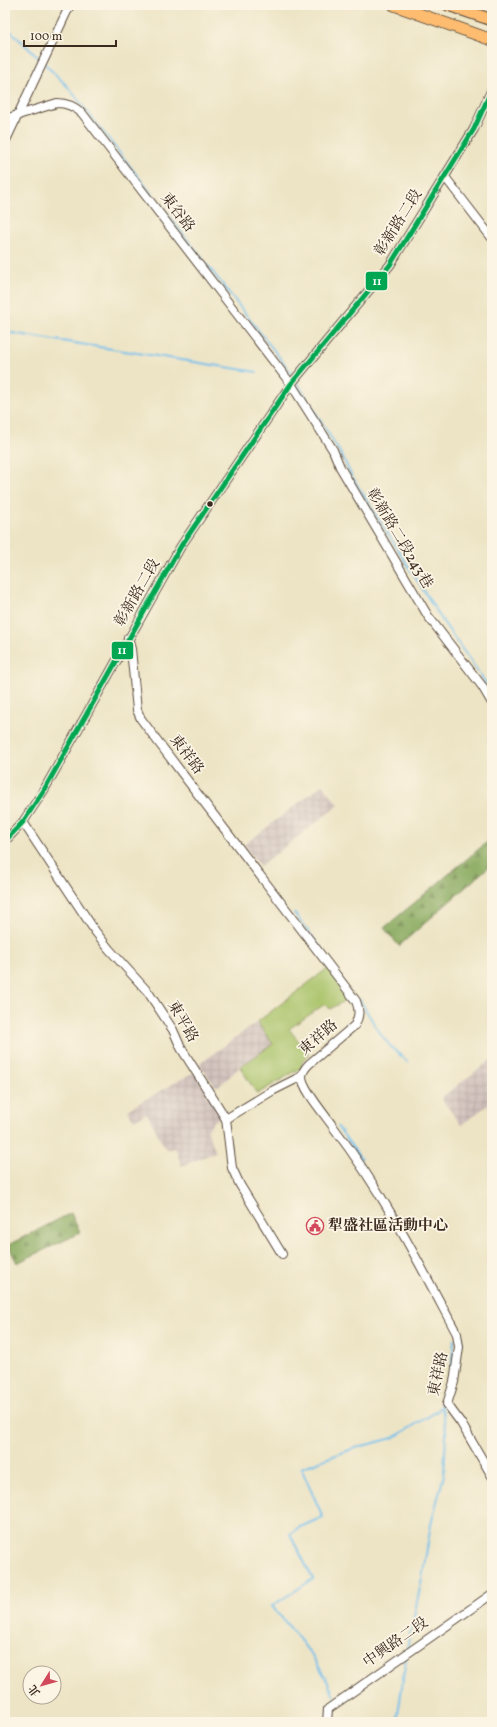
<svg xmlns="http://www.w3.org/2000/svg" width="497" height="1727" viewBox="0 0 497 1727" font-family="Vollkorn,'Noto Serif TC',serif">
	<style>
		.industrial { fill: url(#industrial-grid) }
		.green { fill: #a8c268; stroke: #727643 }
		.forest { fill: url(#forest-firs); stroke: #60693d }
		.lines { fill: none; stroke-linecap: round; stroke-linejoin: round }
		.stream { stroke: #72bfec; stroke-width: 2 }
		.minor-casing { stroke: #564637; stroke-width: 10 }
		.highway-casing { stroke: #564637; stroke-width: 13 }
		.minor { stroke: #fff; stroke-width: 8 }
		.highway { stroke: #fdbc70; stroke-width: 11 }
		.bus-1-casing { stroke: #fcf5e5; stroke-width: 8 }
		.bus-1 { stroke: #00a651; stroke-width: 5 }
		.bus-dot { fill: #3b2a1e; stroke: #fcf5e5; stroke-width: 1.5 }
		.labels { text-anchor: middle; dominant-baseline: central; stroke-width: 3.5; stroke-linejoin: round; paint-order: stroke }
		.street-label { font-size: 15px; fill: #3b2a1e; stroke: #fcf5e5 }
		.poi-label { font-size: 15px; font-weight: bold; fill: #3b2a1e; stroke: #fcf5e5; text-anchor: start }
		.line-badge { stroke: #fcf5e5; stroke-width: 1.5 }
		.badge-label { font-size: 11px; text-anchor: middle; font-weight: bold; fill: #fff }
	</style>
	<defs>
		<pattern id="industrial-grid" width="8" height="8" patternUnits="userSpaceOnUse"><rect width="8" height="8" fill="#cfc0bb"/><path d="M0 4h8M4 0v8" fill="none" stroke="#b3a5a0"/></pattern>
		<pattern id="forest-firs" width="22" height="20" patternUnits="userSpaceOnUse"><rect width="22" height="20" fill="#86a85c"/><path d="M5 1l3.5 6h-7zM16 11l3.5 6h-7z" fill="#6f894b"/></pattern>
	</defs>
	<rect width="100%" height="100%" fill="#fcf5e5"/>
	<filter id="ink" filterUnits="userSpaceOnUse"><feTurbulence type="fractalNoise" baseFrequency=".025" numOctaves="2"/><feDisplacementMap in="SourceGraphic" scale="8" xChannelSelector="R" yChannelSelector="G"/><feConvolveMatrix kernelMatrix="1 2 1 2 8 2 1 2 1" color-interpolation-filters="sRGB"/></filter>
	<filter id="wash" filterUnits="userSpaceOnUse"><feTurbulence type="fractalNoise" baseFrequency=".012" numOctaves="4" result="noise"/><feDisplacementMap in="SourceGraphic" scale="16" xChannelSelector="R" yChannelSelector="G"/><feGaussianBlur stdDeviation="0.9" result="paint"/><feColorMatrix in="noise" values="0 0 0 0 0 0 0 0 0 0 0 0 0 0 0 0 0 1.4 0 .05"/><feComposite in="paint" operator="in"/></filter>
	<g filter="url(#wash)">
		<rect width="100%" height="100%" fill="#ede4c5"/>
		<!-- industrial -->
		<g class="industrial">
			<polygon points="322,785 339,805 260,866 244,845"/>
			<polygon points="257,1022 274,1044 240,1067 219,1086 215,1086 199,1064"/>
			<polygon points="492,1059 492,1102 461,1125 441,1098"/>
			<polygon points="194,1072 223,1115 213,1122 207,1130 216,1152 182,1166 175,1148 166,1150 147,1113 134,1120 127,1110"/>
		</g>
		<!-- green -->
		<polygon class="green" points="332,965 353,996 330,1009 325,1004 289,1029 309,1054 302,1063 301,1068 257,1094 240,1067 273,1044 257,1022"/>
		<!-- forest -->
		<g class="forest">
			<polygon points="492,838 492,864 399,946 384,928"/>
			<polygon points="71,1213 80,1233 17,1263 8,1245"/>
		</g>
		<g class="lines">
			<!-- stream -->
			<g class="stream">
				<polyline points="5,26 42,61"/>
				<polyline points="45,64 68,87 294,376"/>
				<polyline points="5,332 257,372"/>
				<polyline points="297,382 342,456 351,475 444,623 492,692"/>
				<polyline points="294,913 324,952"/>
				<polyline points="360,1000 379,1032 391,1047 408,1062"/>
				<polyline points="338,1127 361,1159"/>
				<polyline points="445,1304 451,1315"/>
				<polyline points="460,1333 462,1337 462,1344"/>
				<polyline points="407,1649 422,1579 431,1524 444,1475 446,1432 441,1401 451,1375 454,1340"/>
				<path d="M334,1696C320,1661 296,1635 272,1606L313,1579L290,1534L298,1528L323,1517L301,1468L355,1448L393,1438L436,1412L441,1407"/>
				<polyline points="397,1722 406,1658"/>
			</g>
		</g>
	</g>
	<g filter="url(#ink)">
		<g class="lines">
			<defs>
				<g id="minor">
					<path d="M5,119L57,103C67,103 74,106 82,113L291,384L333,450L340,467L428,616L482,686L492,703"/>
					<polyline points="5,142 70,5"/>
					<polyline points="445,177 492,238"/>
					<path d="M128,638L131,649L137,710L141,719C212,814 285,907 356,1001C360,1011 359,1016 355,1025L309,1064C306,1067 302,1071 302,1077C303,1090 326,1116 334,1128C383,1192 419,1263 457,1334L459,1347L454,1382L447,1404L461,1423L492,1476"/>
					<polyline points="23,822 95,931 109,949 148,992 173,1030 181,1048 226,1119 232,1168 240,1185 282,1254"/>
					<polyline points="5,841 23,822 44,790 181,546 291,384 390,265 474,129 492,89"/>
					<polyline points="226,1119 272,1091 302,1076"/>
					<polyline points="327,1722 328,1709 492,1594"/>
				</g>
				<g id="highway">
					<polyline points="394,5 492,40"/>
					<polyline points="448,5 492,20"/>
				</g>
			</defs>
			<!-- minor casing -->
			<use href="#minor" class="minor-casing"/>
			<!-- highway casing -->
			<use href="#highway" class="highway-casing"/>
			<!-- minor -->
			<use href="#minor" class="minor"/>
			<!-- highway -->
			<use href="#highway" class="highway"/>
			<defs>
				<polyline id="bus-1" points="5,841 23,822 44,790 181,546 291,384 390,265 474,129 492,89"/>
			</defs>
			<!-- bus-1 casing -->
			<use href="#bus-1" class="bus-1-casing"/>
			<!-- bus-1 -->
			<use href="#bus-1" class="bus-1"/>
		</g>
	</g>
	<!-- icons -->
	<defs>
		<symbol id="civic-ring" viewBox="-11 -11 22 22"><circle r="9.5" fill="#fcf5e5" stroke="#d1495b" stroke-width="1.5"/><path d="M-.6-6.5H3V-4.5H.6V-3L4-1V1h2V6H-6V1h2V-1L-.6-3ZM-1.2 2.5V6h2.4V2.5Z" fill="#d1495b"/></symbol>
	</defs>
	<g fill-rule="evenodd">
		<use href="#civic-ring" x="305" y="1216" width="20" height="20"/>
	</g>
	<!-- markers -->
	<circle class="bus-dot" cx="210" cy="504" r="3.5"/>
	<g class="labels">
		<!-- street labels -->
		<g class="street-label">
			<text transform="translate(177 213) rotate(52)">東谷路</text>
			<text transform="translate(399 223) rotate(-58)">彰新路二段</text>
			<text transform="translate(399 539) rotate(59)">彰新路二段243巷</text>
			<text transform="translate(138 593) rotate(-60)">彰新路二段</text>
			<text transform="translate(186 755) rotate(53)">東祥路</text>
			<text transform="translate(182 1022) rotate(60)">東平路</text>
			<text transform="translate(319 1038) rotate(-41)">東祥路</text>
			<text transform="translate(439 1374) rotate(-78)">東祥路</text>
			<text transform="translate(396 1643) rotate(-35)">中興路二段</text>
		</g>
		<!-- poi labels -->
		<g class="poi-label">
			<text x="328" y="1226">犁盛社區活動中心</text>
		</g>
	</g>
	<g class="line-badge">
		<rect x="365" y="271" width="23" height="20" rx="4" fill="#00a651"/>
		<rect x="111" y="641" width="23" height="19" rx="4" fill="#00a651"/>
	</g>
	<g class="badge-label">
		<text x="377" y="285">11</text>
		<text x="122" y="654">11</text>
	</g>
	<!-- margin -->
	<rect width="497" height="1727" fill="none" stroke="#fcf5e5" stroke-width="20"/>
	<!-- north arrow -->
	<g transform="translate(42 1685) rotate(233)"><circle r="19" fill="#fcf5e5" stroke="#afa495"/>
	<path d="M0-3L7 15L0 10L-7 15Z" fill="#d1495b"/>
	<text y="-6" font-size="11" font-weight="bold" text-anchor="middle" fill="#3b2a1e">北</text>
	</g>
	<!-- scale -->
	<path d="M24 40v6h92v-6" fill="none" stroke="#3b2a1e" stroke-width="2"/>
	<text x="30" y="40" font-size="12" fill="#3b2a1e" stroke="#fcf5e5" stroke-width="3" paint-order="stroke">100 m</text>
</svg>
